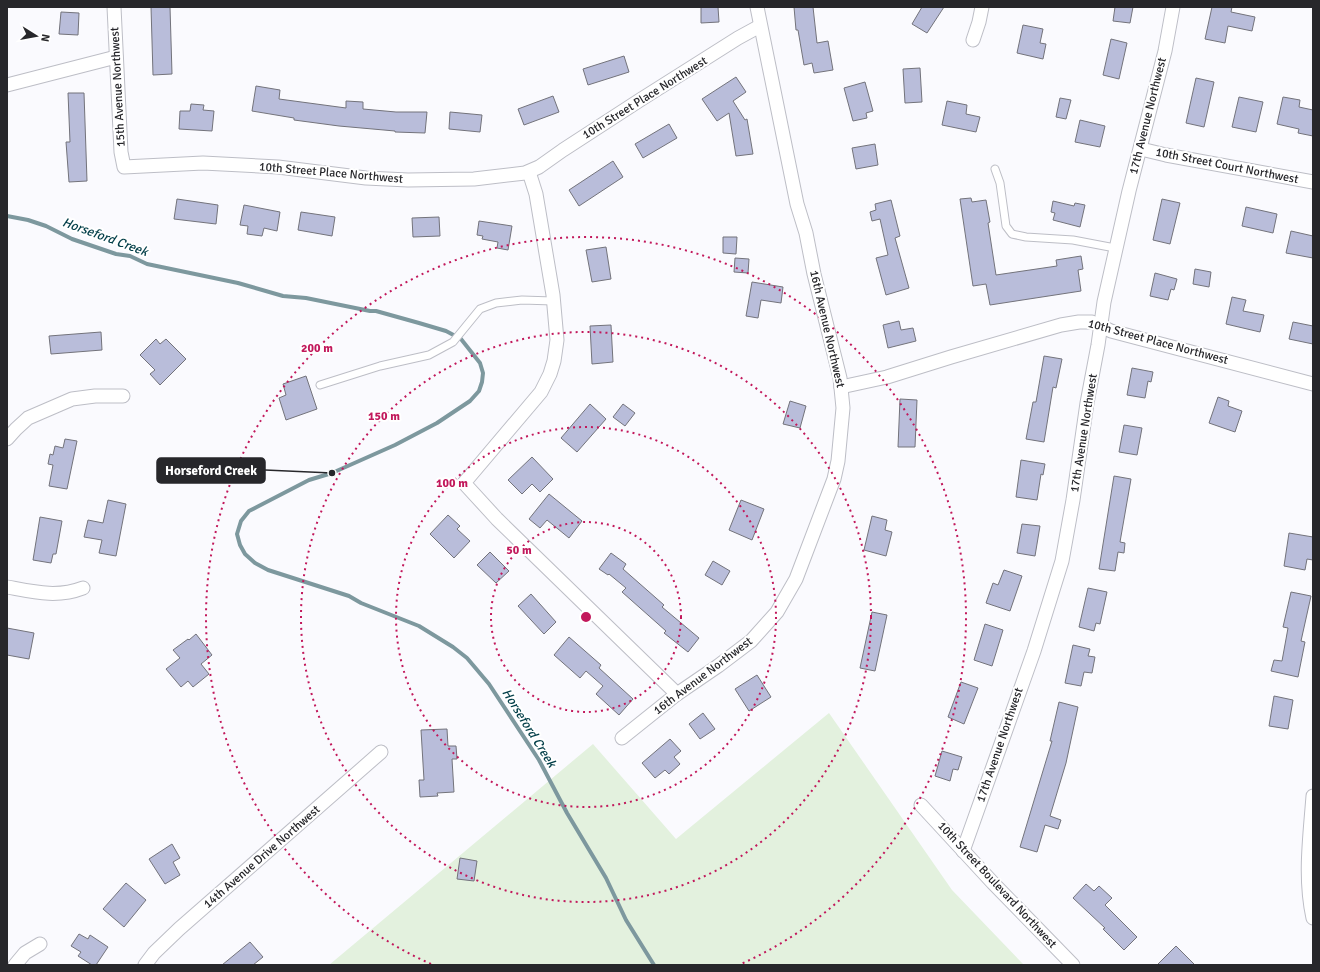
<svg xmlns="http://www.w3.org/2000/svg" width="1320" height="972" viewBox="0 0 1320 972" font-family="Signika,sans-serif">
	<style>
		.green { fill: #e3f1de }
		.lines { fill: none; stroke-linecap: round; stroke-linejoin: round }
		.stream { stroke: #7d989e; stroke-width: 4 }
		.building { fill: #b9bdda; stroke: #73737b }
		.service-casing { stroke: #bdbec6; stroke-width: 9 }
		.minor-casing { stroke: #bdbec6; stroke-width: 15 }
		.service { stroke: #fff; stroke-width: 7 }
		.minor { stroke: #fff; stroke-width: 13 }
		.ring { fill: none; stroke: #c2185b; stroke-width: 2; stroke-dasharray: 2 4 }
		.labels { text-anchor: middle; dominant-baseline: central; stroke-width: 4; stroke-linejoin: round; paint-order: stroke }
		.street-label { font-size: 12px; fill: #27272b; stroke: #fff }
		.water-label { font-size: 13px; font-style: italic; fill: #023e48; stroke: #fff }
		.centre { fill: #c2185b; stroke: #fff; stroke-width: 2 }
		.ring-label { font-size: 12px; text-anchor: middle; font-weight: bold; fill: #c2185b; stroke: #fff; stroke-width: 4; stroke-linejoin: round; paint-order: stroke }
		.leader { fill: none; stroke: #27272b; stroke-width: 1.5 }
		.callout-dot { fill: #27272b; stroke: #fff; stroke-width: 1.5 }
		.callout { fill: #27272b; stroke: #27272b; stroke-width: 1.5 }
		.callout-label { font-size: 13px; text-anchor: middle; font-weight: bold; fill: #fff }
	</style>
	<rect width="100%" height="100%" fill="#fafafe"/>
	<!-- green -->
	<polygon class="green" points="829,713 952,890 1024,965 329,965 593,744 676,839"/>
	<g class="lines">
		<!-- stream -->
		<polyline class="stream" points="7,216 28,220 46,226 72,239 116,254 130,256 147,264 238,283 283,296 306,298 370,311 376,311 419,323 446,331 461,339 480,363 483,373 482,382 479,391 470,401 437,423 395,445 332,473 309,480 249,511 241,521 237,534 240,545 245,554 255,563 268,570 349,596 361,603 419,626 453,647 467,658 489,684 539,760 567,813 606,878 626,920 654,965"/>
	</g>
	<!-- building -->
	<g class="building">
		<polygon points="151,7 170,7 172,74 153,75"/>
		<polygon points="701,7 718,7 719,22 701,23"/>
		<polygon points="794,7 813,7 817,43 828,41 833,70 814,73 812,63 804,65 798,30 796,30"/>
		<polygon points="922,7 944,7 927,33 912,24"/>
		<polygon points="1115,7 1133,7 1130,23 1113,21"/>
		<polygon points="1212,7 1232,7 1231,12 1255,17 1252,31 1228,26 1225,43 1205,39"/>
		<polygon points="61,12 79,13 78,35 59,34"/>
		<polygon points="1023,25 1043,29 1040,43 1046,44 1043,59 1017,53"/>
		<polygon points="1111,39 1127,43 1119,79 1103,75"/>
		<polygon points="624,56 629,72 588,85 583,69"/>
		<polygon points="920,68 922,102 905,103 903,69"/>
		<polygon points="736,77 746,92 733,101 745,120 747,119 753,154 736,156 729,113 717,121 702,99"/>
		<polygon points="1196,78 1214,82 1204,127 1186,123"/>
		<polygon points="865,82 873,111 866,113 867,118 853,121 844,88"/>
		<polygon points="256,86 280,90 279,99 346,108 346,101 363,102 363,109 396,112 427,112 425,133 395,132 395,131 339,126 294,120 294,118 252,111"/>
		<polygon points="68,93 84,93 87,181 69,182 66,142 70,142"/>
		<polygon points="553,96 559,112 524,125 518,109"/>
		<polygon points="1239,97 1263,102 1256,132 1232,127"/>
		<polygon points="1283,97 1300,100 1299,107 1313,110 1313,136 1298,133 1299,129 1277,124"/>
		<polygon points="1060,98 1071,100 1066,119 1056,117"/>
		<polygon points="947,101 967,105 966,114 980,117 976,132 942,125"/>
		<polygon points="191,104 204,105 203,110 214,111 212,131 179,129 180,111 190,111"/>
		<polygon points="450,112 482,115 480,132 449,129"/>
		<polygon points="1080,120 1105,126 1100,147 1075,142"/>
		<polygon points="669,124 677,138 643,158 635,144"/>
		<polygon points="875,144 878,165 856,169 852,148"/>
		<polygon points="613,161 623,177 579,206 569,190"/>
		<polygon points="971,198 972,202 986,200 990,222 988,223 996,275 1057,266 1056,260 1081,256 1083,269 1078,270 1081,291 990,305 986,284 973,286 960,199"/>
		<polygon points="177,199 218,205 216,224 174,219"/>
		<polygon points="1162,199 1180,203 1170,244 1153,240"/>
		<polygon points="891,200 900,236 895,238 909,288 886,295 876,258 888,255 880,219 872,221 870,212 876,210 875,204"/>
		<polygon points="1053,201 1074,206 1075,203 1085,205 1080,227 1053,220 1055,213 1051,212"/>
		<polygon points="244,205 280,212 277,231 264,228 262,236 247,234 248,226 240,225"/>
		<polygon points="1246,207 1277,214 1273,233 1242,226"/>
		<polygon points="301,212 335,217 332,236 298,230"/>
		<polygon points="439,217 440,236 413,237 412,218"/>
		<polygon points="479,221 512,226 508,250 497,248 498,242 482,239 483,236 477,235"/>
		<polygon points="1291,231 1313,236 1313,258 1286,253"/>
		<polygon points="723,237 737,237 736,254 723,253"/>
		<polygon points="606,247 611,279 592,282 586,250"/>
		<polygon points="735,258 749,259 748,273 734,272"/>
		<polygon points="1195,269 1211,272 1209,287 1193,284"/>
		<polygon points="1155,273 1177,279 1174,290 1171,289 1168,300 1150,296"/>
		<polygon points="752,282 783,287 781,303 761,300 758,318 746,316"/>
		<polygon points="1232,297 1246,300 1243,311 1264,315 1260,332 1226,324"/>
		<polygon points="899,321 901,330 913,328 916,341 888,348 883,325"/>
		<polygon points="1293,322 1313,326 1313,344 1289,339"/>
		<polygon points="611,325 613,362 592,364 590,326"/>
		<polygon points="101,332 102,350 51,354 49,336"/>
		<polygon points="156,339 160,344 166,339 186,359 160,385 150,374 155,370 140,355"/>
		<polygon points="1044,356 1062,359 1056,388 1053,387 1044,442 1026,439 1033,402 1036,402"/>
		<polygon points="1132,368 1153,372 1151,382 1148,381 1145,398 1127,395"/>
		<polygon points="306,376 317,409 286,420 279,398 286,395 283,384"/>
		<polygon points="1218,397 1229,401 1228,406 1242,411 1235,432 1209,423"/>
		<polygon points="900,399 917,400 915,447 898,447"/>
		<polygon points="790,401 806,406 800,428 783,424"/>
		<polygon points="590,404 606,419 577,452 561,438"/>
		<polygon points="623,404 635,413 625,426 613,417"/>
		<polygon points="1124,425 1142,428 1137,455 1119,452"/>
		<polygon points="65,439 77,441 67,489 49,486 53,465 48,464 50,454 53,455 55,446 63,448"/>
		<polygon points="532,457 553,479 540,492 532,484 522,494 508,480"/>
		<polygon points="1021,460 1045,464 1043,475 1041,474 1037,500 1016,497"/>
		<polygon points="1114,476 1131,479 1120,542 1125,543 1124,553 1118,552 1115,571 1099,569"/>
		<polygon points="549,494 582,521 569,538 547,520 540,528 529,519"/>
		<polygon points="108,500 126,504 116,556 99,553 102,540 84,537 88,520 103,523"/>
		<polygon points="741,500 764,509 752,540 729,530"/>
		<polygon points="448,515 460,526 457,529 470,541 454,558 430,534"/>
		<polygon points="872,516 887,520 885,530 892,532 886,556 864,550"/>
		<polygon points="40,517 62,521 56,554 53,554 51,563 33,560"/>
		<polygon points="1022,524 1040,526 1035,556 1017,553"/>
		<polygon points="1289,533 1313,537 1313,560 1307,559 1305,570 1284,566"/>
		<polygon points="490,552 509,571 496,583 477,565"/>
		<polygon points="611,553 626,564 623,569 664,605 662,607 699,638 688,652 664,633 666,631 622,592 626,588 609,574 608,575 599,569"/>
		<polygon points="713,561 730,571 722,585 705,575"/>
		<polygon points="1004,570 1022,576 1010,611 986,603 993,583 998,585"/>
		<polygon points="1088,588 1107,592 1100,624 1096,623 1094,631 1079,627"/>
		<polygon points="1291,592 1311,596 1301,641 1305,642 1298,677 1271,671 1274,660 1282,661 1288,628 1283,627"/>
		<polygon points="531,594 556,622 544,634 518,606"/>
		<polygon points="872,612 887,615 875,671 860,668"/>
		<polygon points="985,624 1003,630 992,666 974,660"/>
		<polygon points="7,628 34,633 29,659 7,655"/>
		<polygon points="196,634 212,655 201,664 209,674 193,687 188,681 181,687 166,669 180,658 173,650 188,639 189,640"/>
		<polygon points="569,637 601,665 599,668 633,699 619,715 596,694 603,686 586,671 580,678 554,655"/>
		<polygon points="1073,645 1090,649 1088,656 1095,657 1092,673 1084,672 1081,686 1065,683"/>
		<polygon points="757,675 771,697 749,711 735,689"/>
		<polygon points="961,682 978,688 964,724 948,717"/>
		<polygon points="1274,696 1293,700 1288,729 1269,726"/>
		<polygon points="1059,702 1078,707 1066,763 1050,816 1061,820 1058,829 1045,825 1037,852 1020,847 1052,741 1050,741"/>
		<polygon points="703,713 715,729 700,739 689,724"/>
		<polygon points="447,729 448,746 456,746 457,759 452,759 454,792 437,793 438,796 420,797 419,780 424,780 421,730"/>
		<polygon points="670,739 681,751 674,757 680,764 669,774 665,770 655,778 642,763"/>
		<polygon points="942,751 962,757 958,770 953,769 950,781 935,776"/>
		<polygon points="172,844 180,858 173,862 180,875 165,884 149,859"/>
		<polygon points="460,858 477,861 474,881 457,879"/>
		<polygon points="126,883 146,900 124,927 103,909"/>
		<polygon points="1086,884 1094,891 1099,886 1112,898 1105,905 1137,937 1124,950 1103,929 1105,928 1073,898"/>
		<polygon points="79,934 88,939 90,935 108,947 96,965 92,965 78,956 81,952 71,946"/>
		<polygon points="250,942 263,957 253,965 222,965"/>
		<polygon points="1176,946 1195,965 1157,965"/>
	</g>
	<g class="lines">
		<defs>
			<g id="service">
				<polyline points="995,169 1000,183 1006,226 1012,234 1026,237 1073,240 1115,248"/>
				<polyline points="320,385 380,366 429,355 453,342 480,309 496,303 522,300 553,301"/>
			</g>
			<g id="minor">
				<polyline points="114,7 121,152 124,167 203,163 278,167 366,178 408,180 474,179 525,173 539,167 563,150 640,100 738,38 760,26"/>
				<polyline points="973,40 979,22 982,7"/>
				<polyline points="7,85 116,57"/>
				<polyline points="1141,149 1166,155 1313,182"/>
				<polyline points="529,172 536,194 553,295 557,340 554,361 550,374 541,392 464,483 497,519 677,694"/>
				<polyline points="841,387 887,377 951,357 1061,325 1079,322 1092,322 1111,331 1313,384"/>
				<polyline points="7,439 16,429 28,418 72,399 95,396 123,396"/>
				<path d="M7,587C34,592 57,598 83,588"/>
				<polyline points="622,738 677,694 718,666 751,641 777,612 796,579 834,479 838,461 843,408 840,378 814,274 806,233 797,204 757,7"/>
				<path d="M1313,796C1310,836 1304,878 1313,918"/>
				<polyline points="921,805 993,883 1073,965"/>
				<polyline points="963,851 1034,651 1062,561 1073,500 1087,403 1098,345 1104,302 1129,191 1165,51 1173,7"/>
				<polyline points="15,965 25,953 40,944"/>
				<polyline points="145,965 154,953 179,929 381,752"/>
			</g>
		</defs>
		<!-- service casing -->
		<use href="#service" class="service-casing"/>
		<!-- minor casing -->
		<use href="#minor" class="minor-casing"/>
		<!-- service -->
		<use href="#service" class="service"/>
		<!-- minor -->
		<use href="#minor" class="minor"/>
	</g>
	<!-- distance rings -->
	<g class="ring">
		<circle cx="586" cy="617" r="95"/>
		<circle cx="586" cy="617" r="190"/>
		<circle cx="586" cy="617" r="285"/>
		<path d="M431 964A380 380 0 1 1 741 964"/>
	</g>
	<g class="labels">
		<!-- street labels -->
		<g class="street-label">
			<text transform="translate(118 87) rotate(-93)">15th Avenue Northwest</text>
			<text transform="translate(645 98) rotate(-32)">10th Street Place Northwest</text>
			<text transform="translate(1148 116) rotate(-76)">17th Avenue Northwest</text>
			<text transform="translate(1227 166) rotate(11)">10th Street Court Northwest</text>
			<text transform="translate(331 173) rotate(5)">10th Street Place Northwest</text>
			<text transform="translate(827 329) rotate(77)">16th Avenue Northwest</text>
			<text transform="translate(1158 342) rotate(15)">10th Street Place Northwest</text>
			<text transform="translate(1084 433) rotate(-81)">17th Avenue Northwest</text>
			<text transform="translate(703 676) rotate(-37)">16th Avenue Northwest</text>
			<text transform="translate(1000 745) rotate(-71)">17th Avenue Northwest</text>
			<text transform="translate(262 857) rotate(-41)">14th Avenue Drive Northwest</text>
			<text transform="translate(997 885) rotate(47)">10th Street Boulevard Northwest</text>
		</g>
		<!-- water labels -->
		<g class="water-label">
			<text transform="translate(105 237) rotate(20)">Horseford Creek</text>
			<text transform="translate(529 728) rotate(58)">Horseford Creek</text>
		</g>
	</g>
	<circle cx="586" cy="617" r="6" class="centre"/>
	<g class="ring-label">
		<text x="317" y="352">200 m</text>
		<text x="384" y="420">150 m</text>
		<text x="452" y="487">100 m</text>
		<text x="519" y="554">50 m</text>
	</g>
	<!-- callouts -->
	<path class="leader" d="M332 473L265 470"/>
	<circle class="callout-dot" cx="332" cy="473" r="4"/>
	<rect class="callout" x="157" y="458" width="108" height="25" rx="4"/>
	<g class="callout-label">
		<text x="211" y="475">Horseford Creek</text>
	</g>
	<!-- border -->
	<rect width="1320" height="972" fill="none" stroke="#27272b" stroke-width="16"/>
	<!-- north arrow -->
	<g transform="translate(36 36) rotate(101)" stroke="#ffffff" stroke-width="3" paint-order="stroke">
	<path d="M0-3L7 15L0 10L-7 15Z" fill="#27272b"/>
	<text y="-6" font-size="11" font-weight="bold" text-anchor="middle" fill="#27272b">N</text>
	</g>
</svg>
